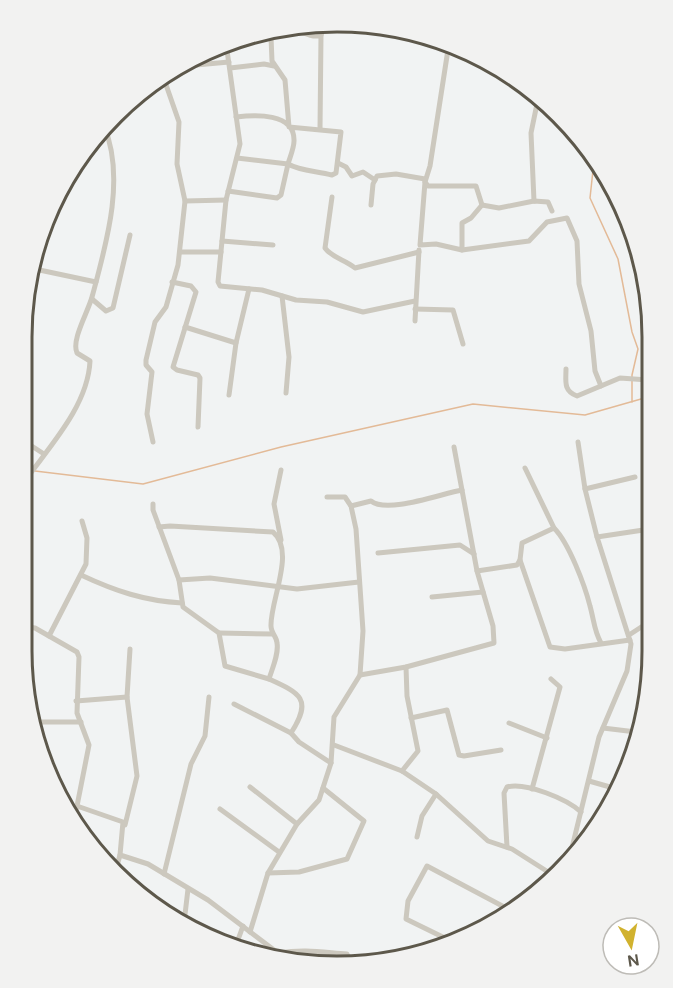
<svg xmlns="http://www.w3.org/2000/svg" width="673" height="988" viewBox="0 0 673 988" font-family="'DM Sans',sans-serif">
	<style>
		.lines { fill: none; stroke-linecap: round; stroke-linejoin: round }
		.stream { stroke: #e3ba97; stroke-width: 1.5 }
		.street { stroke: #ccc8be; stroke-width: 5 }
		.rim { fill: none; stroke: #5d584b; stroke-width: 3 }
	</style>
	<rect width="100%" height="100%" fill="#f1f3f3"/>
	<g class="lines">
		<!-- stream -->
		<g class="stream">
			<polyline points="594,161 590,198 618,259 632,332 638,349 632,375 632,402"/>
			<polyline points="35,471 143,484 281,447 473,404 585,415 648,397"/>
			<polyline points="24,472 31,471"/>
		</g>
		<!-- street -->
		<g class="street">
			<polyline points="321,35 324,24"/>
			<path d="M263,36C278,38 284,34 296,32C305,31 311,39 321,35L320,129"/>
			<polyline points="226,43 240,144 226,200 218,282 220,286 262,290 296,300 327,302 363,312 415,301"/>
			<polyline points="449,43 430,166 425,182 420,245 436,244 462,250 462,223 471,218 482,205 499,208 534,201 548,202 552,211"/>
			<polyline points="479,59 491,72 520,87"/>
			<polyline points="185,66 229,62"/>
			<polyline points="230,68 264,64 274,66"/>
			<path d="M236,117C254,115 295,112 294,141C294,148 290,157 288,164C300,171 318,171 332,175L336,173L341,132L289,127L285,80L272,61L271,37"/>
			<polyline points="338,163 346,167 352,176 363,172 375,180"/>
			<polyline points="425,182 428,186 476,186 482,205"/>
			<polyline points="228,191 277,198 281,195 288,164 237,158"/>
			<path d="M332,197L325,248C332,258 346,260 355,268L419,252"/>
			<polyline points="185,201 226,200"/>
			<polyline points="534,201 531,133 538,99"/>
			<polyline points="371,205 373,184 377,176 396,174 425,179"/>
			<polyline points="222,241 273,245"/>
			<polyline points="462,250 529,241 547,222 567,218 577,241 579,284 591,331 595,371 601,386"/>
			<polyline points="180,252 221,252"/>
			<polyline points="30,268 96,282"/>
			<polyline points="172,282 191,286 196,292 173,367 177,370 198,375 200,378 198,427"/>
			<polyline points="282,296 289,357 286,393"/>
			<polyline points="92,299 106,311 113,308 130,235"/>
			<polyline points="415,309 453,310 463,344"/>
			<polyline points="415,321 419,250"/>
			<polyline points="185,327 236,343"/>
			<path d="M566,369C566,381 563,391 577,396L620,378L648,380"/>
			<polyline points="229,395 236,343 249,289"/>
			<polyline points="24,441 44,454"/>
			<polyline points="153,442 147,414 152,372 146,365 146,360 155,322 166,307 178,265 185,201 177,164 179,122 164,79"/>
			<polyline points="525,468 554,528"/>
			<path d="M24,482C49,447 88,406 90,361L77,353C71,340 88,312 92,297C106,245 126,178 104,126"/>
			<polyline points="585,489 635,477"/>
			<polyline points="153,504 153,510 179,580 183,607 219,633 225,666 269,679"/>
			<path d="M351,506L371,501C387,514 440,494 462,490"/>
			<path d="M159,527L170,526L273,532C296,551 270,601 271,626C271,633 277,637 277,643C279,654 272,669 269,679C300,693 313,699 291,733L299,742L331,763"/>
			<polyline points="597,537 650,529"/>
			<polyline points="281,540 274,504 281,470"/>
			<polyline points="378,553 460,545 474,554"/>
			<polyline points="520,560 550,647 565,649 630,640"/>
			<polyline points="22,570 28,559 26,548 23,547"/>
			<path d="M477,571L517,565L520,560L522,543L554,528C569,543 585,586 590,606C594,620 594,631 601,643"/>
			<path d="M81,575C115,591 145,601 182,603"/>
			<polyline points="179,580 210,578 297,589 359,582"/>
			<polyline points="432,597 483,592"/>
			<polyline points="21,626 35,628 77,652 79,657 77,713 89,745 77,806 123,822 120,855 148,864 208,900 278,953 283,961"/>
			<polyline points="219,633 273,634"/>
			<polyline points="629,635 652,620"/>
			<polyline points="49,636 86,564 87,538 82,521"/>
			<polyline points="360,675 406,667 494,643 493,626 477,571 454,447"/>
			<polyline points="76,701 127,697"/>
			<polyline points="234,704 291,733"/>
			<polyline points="411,718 447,710 459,755 464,756 501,750"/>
			<polyline points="30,722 81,722"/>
			<polyline points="509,723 547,738"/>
			<polyline points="603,728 636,732"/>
			<polyline points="334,745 402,771 436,794 488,841 512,849 556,877"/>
			<polyline points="402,771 418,751 407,696 406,667"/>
			<polyline points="589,781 617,789"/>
			<polyline points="250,787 297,824"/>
			<polyline points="532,789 560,687 551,679"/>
			<polyline points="220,809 279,852"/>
			<polyline points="73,824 77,806"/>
			<polyline points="125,825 137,776 127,697 130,649"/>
			<polyline points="417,837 422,816 436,794"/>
			<path d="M507,847L504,793L507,787C526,782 567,799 581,812"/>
			<polyline points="569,860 599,737 627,671 631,644 597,537 585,489 578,442"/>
			<polyline points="115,873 120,855"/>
			<polyline points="268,873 299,872 347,859 364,821 323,788"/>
			<polyline points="164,874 191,764 205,736 209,697"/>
			<polyline points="184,923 188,889"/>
			<polyline points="250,932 268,873 297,824 319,800 331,763 334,717 360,675 363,631 356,529 351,506 345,497 327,497"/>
			<polyline points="453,942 406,919 408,901 427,866 510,910"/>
			<polyline points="235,948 243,926"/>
			<path d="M278,953C305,949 320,952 347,954L350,963"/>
		</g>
	</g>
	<!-- crop -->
	<path d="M0 0H673V988H0ZM337 32H337A305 305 0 0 1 642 337V651A305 305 0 0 1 337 956H337A305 305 0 0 1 32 651V337A305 305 0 0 1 337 32Z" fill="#f2f2f1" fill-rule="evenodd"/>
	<path class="rim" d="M337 32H337A305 305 0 0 1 642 337V651A305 305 0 0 1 337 956H337A305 305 0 0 1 32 651V337A305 305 0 0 1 337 32Z"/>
	<!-- north arrow -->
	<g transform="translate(631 946) rotate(171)"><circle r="28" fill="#ffffff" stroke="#bebcb7" stroke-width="1.5"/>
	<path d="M0-4.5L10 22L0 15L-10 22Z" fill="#d1b22e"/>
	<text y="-9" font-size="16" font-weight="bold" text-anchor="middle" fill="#5d584b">N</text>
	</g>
</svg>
